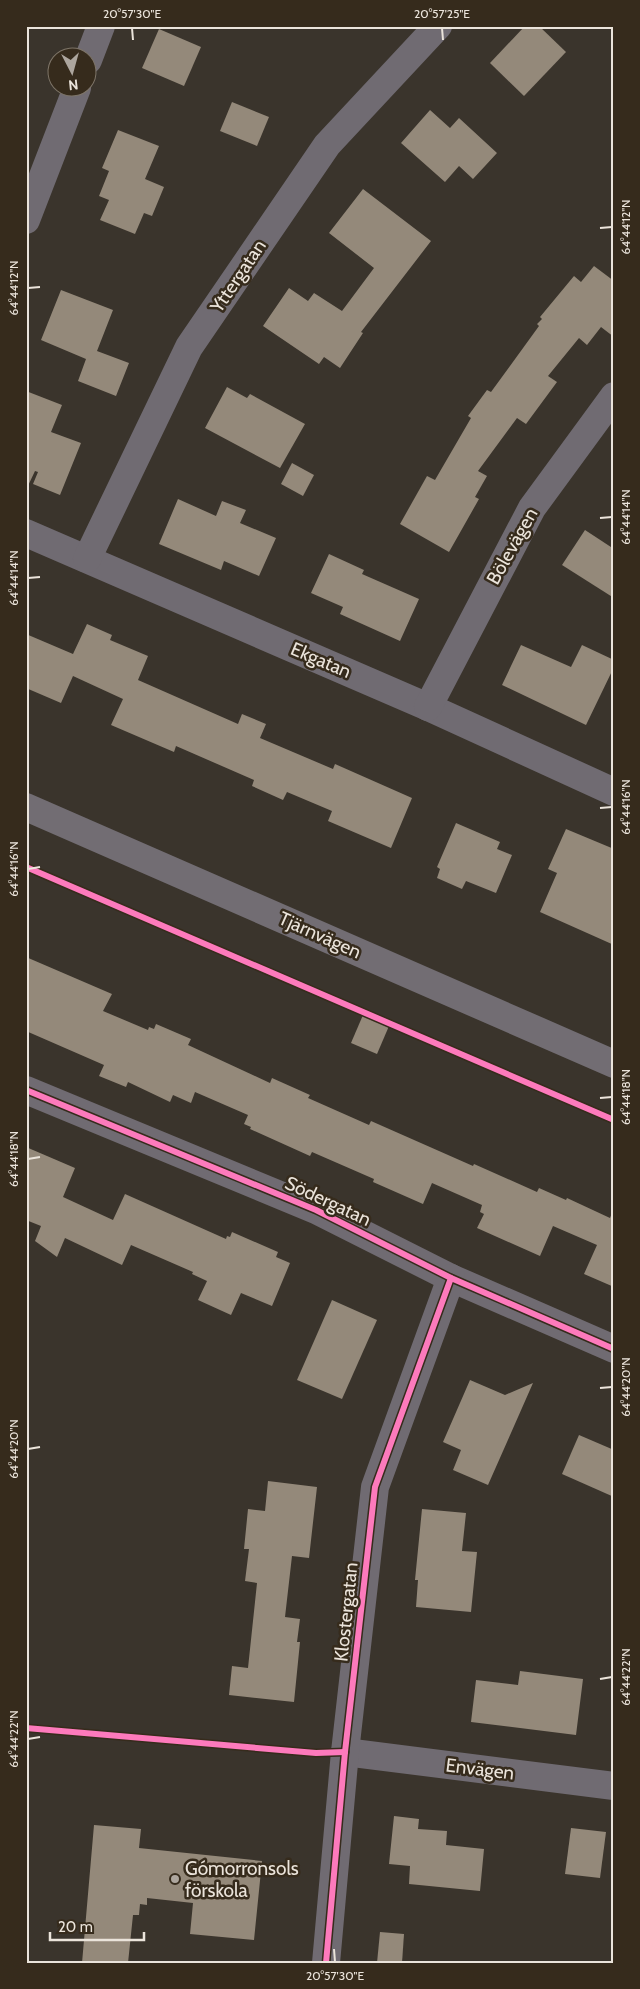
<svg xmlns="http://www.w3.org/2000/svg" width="640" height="1989" viewBox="0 0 640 1989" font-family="Cabin,sans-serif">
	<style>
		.building { fill: #94897a }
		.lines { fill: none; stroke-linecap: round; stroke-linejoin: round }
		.street { stroke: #706b72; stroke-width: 28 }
		.secondary { stroke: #726d73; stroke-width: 28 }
		.cycleway-casing { stroke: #362b1c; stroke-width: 9 }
		.cycleway { stroke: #fd7abc; stroke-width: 6 }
		.ticks { fill: none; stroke: #ebe4db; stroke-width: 2 }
		.poi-dot { fill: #ada69e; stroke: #362b1c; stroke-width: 2 }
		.labels { text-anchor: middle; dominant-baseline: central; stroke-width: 5; stroke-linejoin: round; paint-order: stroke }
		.street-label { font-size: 19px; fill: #ebe4db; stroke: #362b1c }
		.poi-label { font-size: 19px; fill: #ebe4db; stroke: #362b1c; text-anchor: start }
		.neatline { fill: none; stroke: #ebe4db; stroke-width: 2 }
		.ticks-label { font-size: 12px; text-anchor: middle; fill: #ebe4db }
	</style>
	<rect width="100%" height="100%" fill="#3a342c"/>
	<!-- building -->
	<g class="building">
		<polygon points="525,26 539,26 566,52 524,96 490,63"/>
		<polygon points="159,29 201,47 184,86 142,68"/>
		<polygon points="232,102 269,117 257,146 220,131"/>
		<polygon points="430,110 450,128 459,118 497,153 473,179 459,166 445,182 401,143"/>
		<polygon points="118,130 159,146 145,179 164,187 152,216 144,213 135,234 100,220 109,200 99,196 109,171 102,168"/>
		<polygon points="363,189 431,241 361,332 363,333 340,368 324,357 319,364 263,326 289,288 308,301 314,293 342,311 374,268 329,233"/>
		<polygon points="594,266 614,281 614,337 601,327 587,345 579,338 548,376 557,382 526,424 517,418 478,471 487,476 475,497 479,499 449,552 400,524 427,476 435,480 471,418 468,416 487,390 491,392 539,326 537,324 542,319 540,317 574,276 581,282"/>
		<polygon points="61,290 113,310 97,351 129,363 116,396 78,381 86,359 41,340"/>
		<polygon points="227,387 247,398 250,394 305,424 280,468 205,428"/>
		<polygon points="26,391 62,405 51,432 81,443 60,495 33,484 38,472 35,471 26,490"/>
		<polygon points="292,463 314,475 303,496 281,484"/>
		<polygon points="178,499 216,516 222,501 246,510 240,523 276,538 259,576 224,561 221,570 159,544"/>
		<polygon points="585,530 614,549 614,598 562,565"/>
		<polygon points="329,554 364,570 362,574 419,599 400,641 340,614 343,607 311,593"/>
		<polygon points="87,624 112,635 110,640 148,656 138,680 238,724 242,714 266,724 260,738 333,769 335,764 412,798 391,848 328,821 332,811 287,792 283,800 252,786 254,780 176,746 174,752 111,725 123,699 73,676 61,703 26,688 26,634 73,654"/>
		<polygon points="521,645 571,667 582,645 614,660 614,667 586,725 502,685"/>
		<polygon points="456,823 500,842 497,849 512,855 496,893 466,881 462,889 437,878 440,869 437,867"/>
		<polygon points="566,829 614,849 614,945 540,912 557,873 548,869"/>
		<polygon points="26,957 112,994 103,1011 148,1030 149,1027 154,1029 156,1024 191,1039 188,1045 270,1083 272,1078 310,1095 308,1098 369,1125 371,1121 473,1166 474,1164 537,1192 539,1188 566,1200 567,1198 610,1218 614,1208 614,1287 584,1274 597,1245 553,1226 540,1256 477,1228 484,1214 480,1212 482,1205 432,1183 423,1204 373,1182 374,1179 312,1152 310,1156 250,1129 251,1127 244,1124 248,1115 195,1092 191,1103 173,1095 170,1102 128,1082 126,1087 99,1076 104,1065 26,1031"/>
		<polygon points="363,1015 389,1026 377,1054 351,1043"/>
		<polygon points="26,1147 75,1168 63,1197 113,1220 125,1194 226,1239 227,1236 230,1237 232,1232 278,1252 276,1257 290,1263 272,1306 241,1293 231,1315 198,1300 207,1281 192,1274 193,1272 131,1245 122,1265 65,1238 57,1257 35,1241 41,1226 26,1220"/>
		<polygon points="332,1300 377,1320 342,1399 297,1380"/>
		<polygon points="470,1380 505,1395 533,1383 488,1485 453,1470 461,1450 443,1442"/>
		<polygon points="579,1435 614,1450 614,1497 562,1474"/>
		<polygon points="268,1481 317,1487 309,1558 292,1556 285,1617 300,1619 297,1642 300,1642 294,1702 229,1695 232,1666 248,1668 257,1583 245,1581 249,1549 244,1549 248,1509 265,1511"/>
		<polygon points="422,1509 466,1513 462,1551 477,1552 471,1612 416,1607 418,1580 415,1580"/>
		<polygon points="520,1671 583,1679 576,1735 471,1722 476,1680 518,1685"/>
		<polygon points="394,1816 419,1819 418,1829 447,1831 446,1845 484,1849 480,1891 409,1884 410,1866 389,1864"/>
		<polygon points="94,1825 141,1829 139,1848 262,1861 254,1940 190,1934 193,1903 147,1898 147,1905 140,1904 139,1915 133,1915 128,1963 82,1963"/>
		<polygon points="571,1828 606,1832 600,1878 565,1874"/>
		<polygon points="380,1932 404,1934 402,1963 377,1963"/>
	</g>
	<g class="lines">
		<!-- street -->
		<g class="street">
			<polyline points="88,60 101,26"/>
			<polyline points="26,220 77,88"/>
			<polyline points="26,533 428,707 614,792"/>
			<polyline points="87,559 189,347 327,145 438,26"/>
			<polyline points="428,707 532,508 614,396"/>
			<polyline points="26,1090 316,1210 451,1278 614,1349"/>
			<polyline points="345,1752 614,1786"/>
			<polyline points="326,1963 345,1752 375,1487 451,1278"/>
		</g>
		<!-- secondary -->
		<polyline class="secondary" points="26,807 614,1064"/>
		<defs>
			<g id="cycleway">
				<polyline points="26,867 614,1120"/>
				<polyline points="26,1090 316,1210 451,1278 614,1349"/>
				<polyline points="26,1728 316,1753 345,1752"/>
				<polyline points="326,1963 345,1752 375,1487 451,1278"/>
			</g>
		</defs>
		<!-- cycleway casing -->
		<use href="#cycleway" class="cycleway-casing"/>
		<!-- cycleway -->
		<use href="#cycleway" class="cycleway"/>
	</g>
	<!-- ticks -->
	<path class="ticks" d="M132,28L133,40M442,28L443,40M600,228L612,227M28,288L40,287M600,518L612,517M28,578L40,577M600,808L612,807M28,869L40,867M600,1098L612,1097M28,1159L40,1157M600,1388L612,1387M28,1449L40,1447M600,1679L612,1677M28,1739L40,1737M334,1949L335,1962"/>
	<!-- markers -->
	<circle class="poi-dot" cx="175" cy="1879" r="5"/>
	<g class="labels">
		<!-- street labels -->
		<g class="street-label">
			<text transform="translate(238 276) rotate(-56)">Yttergatan</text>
			<text transform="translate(512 546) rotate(-61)">Bölevägen</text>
			<text transform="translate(321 660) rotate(23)">Ekgatan</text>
			<text transform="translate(320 935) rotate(24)">Tjärnvägen</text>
			<text transform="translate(328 1201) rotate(25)">Södergatan</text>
			<text transform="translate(346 1612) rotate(-84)">Klostergatan</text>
			<text transform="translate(480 1769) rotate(7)">Envägen</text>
		</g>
		<!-- poi labels -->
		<g class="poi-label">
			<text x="185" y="1868">Gómorronsols<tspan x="185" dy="22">förskola</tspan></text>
		</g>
	</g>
	<!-- border -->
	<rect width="640" height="1989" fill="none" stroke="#362b1c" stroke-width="55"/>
	<!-- north arrow -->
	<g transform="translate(72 72) rotate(174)"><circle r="24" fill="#362b1c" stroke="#7e7568"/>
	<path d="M0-4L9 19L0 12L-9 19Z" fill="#ada69e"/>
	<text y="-8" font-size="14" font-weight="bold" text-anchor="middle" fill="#ebe4db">N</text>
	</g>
	<!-- scale -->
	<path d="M50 1932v8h94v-8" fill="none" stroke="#ebe4db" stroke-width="2.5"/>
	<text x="58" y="1932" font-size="15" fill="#ebe4db" stroke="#362b1c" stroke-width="4" paint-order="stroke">20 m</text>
	<rect x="28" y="28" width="584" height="1934" class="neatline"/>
	<g class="ticks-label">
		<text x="132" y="18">20°57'30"E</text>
		<text x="442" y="18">20°57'25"E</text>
		<text transform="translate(626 227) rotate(-90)" y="4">64°44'12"N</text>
		<text transform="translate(14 288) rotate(-90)" y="4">64°44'12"N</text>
		<text transform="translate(626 517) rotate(-90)" y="4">64°44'14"N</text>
		<text transform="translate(14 578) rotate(-90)" y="4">64°44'14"N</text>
		<text transform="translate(626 807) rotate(-90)" y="4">64°44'16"N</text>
		<text transform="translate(14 869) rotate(-90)" y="4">64°44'16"N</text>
		<text transform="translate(626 1097) rotate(-90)" y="4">64°44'18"N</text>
		<text transform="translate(14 1159) rotate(-90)" y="4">64°44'18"N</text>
		<text transform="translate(626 1387) rotate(-90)" y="4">64°44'20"N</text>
		<text transform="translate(14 1449) rotate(-90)" y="4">64°44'20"N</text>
		<text transform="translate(626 1677) rotate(-90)" y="4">64°44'22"N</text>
		<text transform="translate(14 1739) rotate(-90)" y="4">64°44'22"N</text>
		<text x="335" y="1980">20°57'30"E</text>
	</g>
</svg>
